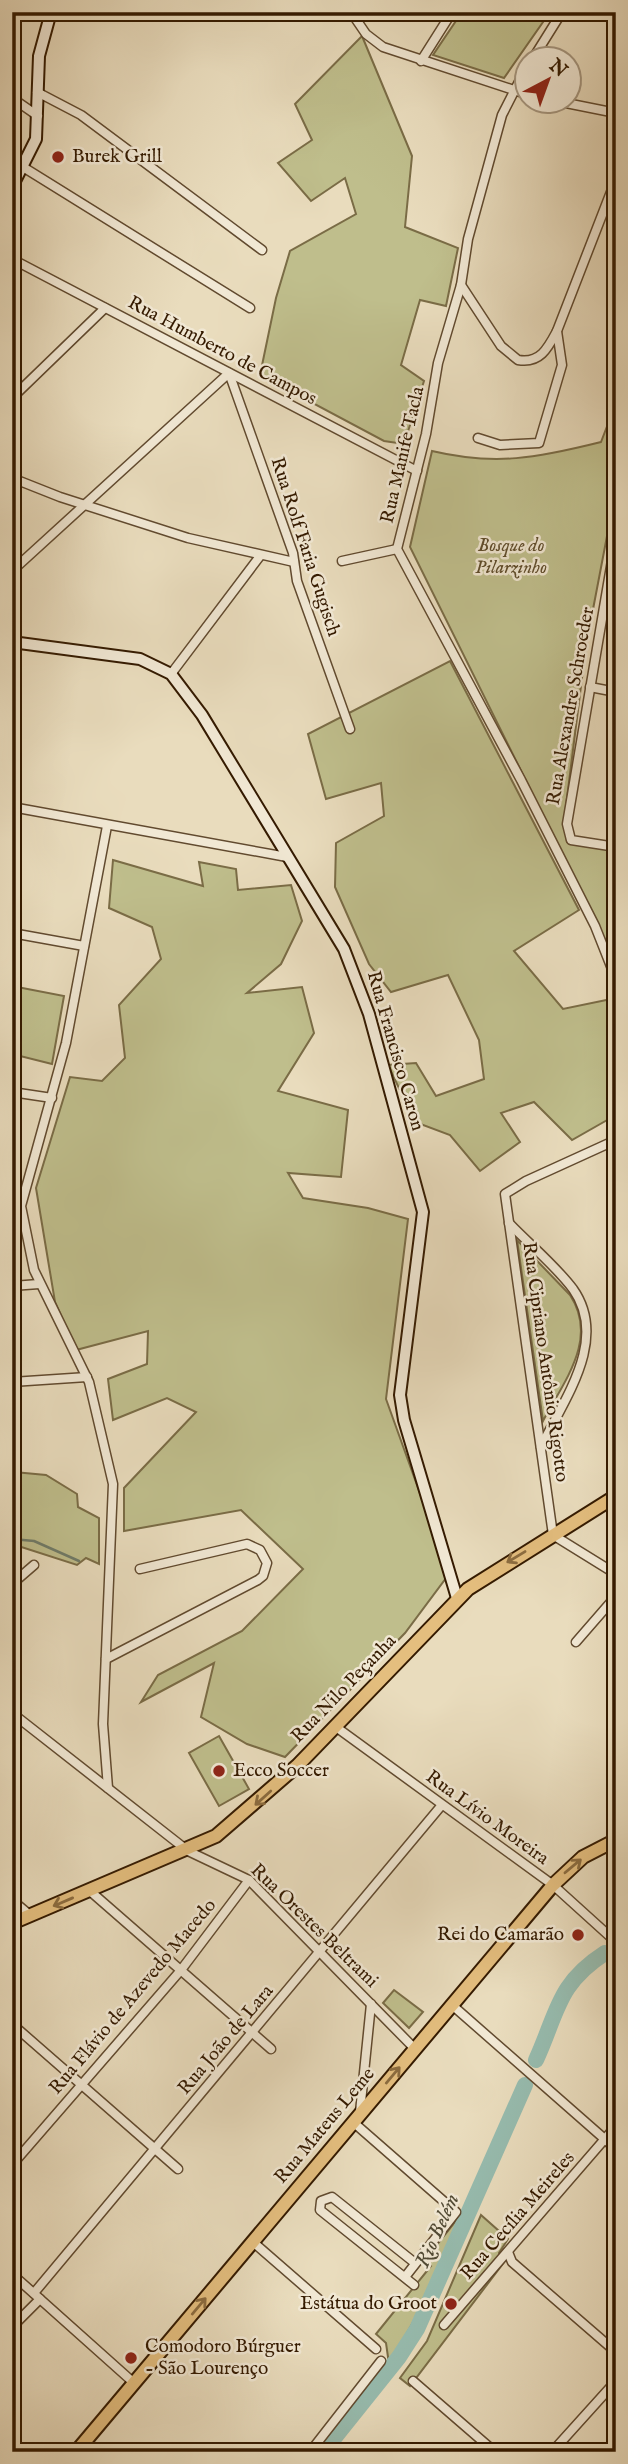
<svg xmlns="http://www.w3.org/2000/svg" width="628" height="2464" viewBox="0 0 628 2464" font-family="'IM FELL English',serif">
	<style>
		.green { fill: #bfbe8c; stroke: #7a6c46; stroke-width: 2 }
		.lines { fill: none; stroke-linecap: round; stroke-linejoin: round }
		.stream { stroke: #6f7b69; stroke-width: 2.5 }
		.river { stroke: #97bcaf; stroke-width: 16 }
		.street-casing { stroke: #614a2f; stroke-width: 11 }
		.secondary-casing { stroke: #341a00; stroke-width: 14 }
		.primary-casing { stroke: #341a00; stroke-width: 16 }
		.street { stroke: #f1e8d4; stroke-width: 8 }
		.secondary { stroke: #f1e8d4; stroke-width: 10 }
		.primary { stroke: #e4be7e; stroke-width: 12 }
		.oneway { stroke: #8c6c3f }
		.poi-dot { fill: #8f2418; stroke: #f1e8d4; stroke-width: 2.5 }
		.labels { text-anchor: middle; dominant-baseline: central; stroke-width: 5; stroke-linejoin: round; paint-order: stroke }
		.poi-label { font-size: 19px; fill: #341a00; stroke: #f1e8d4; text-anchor: start }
		.street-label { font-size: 19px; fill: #341a00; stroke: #f1e8d4 }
		.park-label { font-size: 19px; font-style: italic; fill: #5e4b2a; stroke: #f1e8d4 }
		.water-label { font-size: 21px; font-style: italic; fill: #524b35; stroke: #f1e8d4 }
	</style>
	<rect width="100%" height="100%" fill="#e9dcbd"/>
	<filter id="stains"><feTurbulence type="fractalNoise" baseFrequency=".00286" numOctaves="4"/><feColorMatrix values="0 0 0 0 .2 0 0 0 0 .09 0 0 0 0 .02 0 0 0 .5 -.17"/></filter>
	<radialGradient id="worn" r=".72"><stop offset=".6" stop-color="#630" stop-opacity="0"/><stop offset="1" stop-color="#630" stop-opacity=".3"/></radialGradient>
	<!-- green -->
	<g class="green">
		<polygon points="462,12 550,12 504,78 433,55"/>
		<polygon points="362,36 412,156 405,227 458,248 446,306 420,300 401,365 424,381 404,444 384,441 260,375 276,298 290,251 356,214 345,178 311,201 278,163 312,140 295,104"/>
		<path d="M616,403V489L586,646L564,822L567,842L616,851L608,901L616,902V962L410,547L432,451C495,466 537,458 601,442Z"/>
		<polygon points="450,661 579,910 514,951 563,1009 616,998 616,1115 572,1140 534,1102 501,1113 520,1142 480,1171 450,1135 415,1122 388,1065 416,1063 436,1096 484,1079 479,1040 448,975 391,992 369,964 335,887 336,843 384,816 381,783 326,799 308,734"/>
		<polygon points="113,860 203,886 199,862 236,869 238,890 291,885 302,921 281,964 247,993 302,987 314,1033 278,1091 348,1110 341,1177 288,1173 303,1198 368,1208 408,1219 386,1399 449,1574 405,1633 285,1757 247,1744 201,1717 214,1663 141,1702 158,1675 242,1631 303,1569 241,1510 124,1531 124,1488 196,1412 167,1398 113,1420 108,1379 147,1364 148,1331 76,1350 55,1302 36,1188 70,1077 102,1081 125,1058 119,1005 161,959 152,927 109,908"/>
		<polygon points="12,986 64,996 52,1064 12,1054"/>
		<path d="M517,1240L570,1295C599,1339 564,1381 543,1421Z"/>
		<polygon points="14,1472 46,1475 77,1494 78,1507 99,1518 99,1564 86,1558 77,1565 12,1544"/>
		<polygon points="219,1736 249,1789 219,1806 189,1753"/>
		<polygon points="394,1990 423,2012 409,2028 383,2003"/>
		<polygon points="463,2212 419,2312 389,2364 386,2343 376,2334 431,2266 425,2260"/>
		<polygon points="481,2215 508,2239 499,2253 505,2261 410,2386 400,2378 427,2341"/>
	</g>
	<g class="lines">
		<!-- stream -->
		<polyline class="stream" points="12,1539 34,1541 79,1561"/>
		<!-- river -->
		<g class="river">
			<path d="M536,2060C558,2012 557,1984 605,1953"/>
			<polyline points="323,2452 399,2357 417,2329 525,2085"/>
		</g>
		<defs>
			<g id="street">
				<polyline points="351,12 366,34 383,47 526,94"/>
				<polyline points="532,60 562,12"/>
				<polyline points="421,61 452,12"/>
				<polyline points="526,68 502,115 468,239 461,285 438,363 426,434 397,549 521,780 595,926 616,979"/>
				<polyline points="37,92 81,115 262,250"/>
				<polyline points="12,98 38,116"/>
				<polyline points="561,102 616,113"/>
				<polyline points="12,168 23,167 250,308"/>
				<polyline points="12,259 417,471"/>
				<path d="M461,285L501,346L518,360C540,364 548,348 557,331"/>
				<polyline points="12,398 105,308"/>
				<polyline points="478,438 500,445 539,443 562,365 557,331 616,179"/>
				<polyline points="12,478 60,497 188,538 294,562"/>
				<polyline points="616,537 567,824 571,840 616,847"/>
				<polyline points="342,561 397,549"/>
				<polyline points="12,571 229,373 293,553 297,581 350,729"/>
				<polyline points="171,674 260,556"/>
				<polyline points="590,687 616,692"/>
				<polyline points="12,807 287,857"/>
				<polyline points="107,826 66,1043 21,1206 34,1270 89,1382 113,1484 103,1724 108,1788"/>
				<polyline points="12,933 84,946"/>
				<polyline points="12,1092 52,1098"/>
				<polyline points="616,1140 526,1181 505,1194 553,1535 616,1574"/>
				<path d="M509,1223C530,1245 555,1265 573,1289C609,1340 564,1399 541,1447"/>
				<polyline points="12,1286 39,1284"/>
				<polyline points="12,1382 87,1377"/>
				<polyline points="12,1584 34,1565"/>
				<polyline points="576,1642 616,1596"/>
				<polyline points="106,1659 258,1580 263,1576 267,1563 260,1550 247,1544 140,1569"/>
				<polyline points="12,1713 188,1851 249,1880 415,2049"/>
				<polyline points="336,1727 553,1885 616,1942"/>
				<polyline points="90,1891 271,2049"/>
				<polyline points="12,1900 31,1916"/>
				<polyline points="452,2005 616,2149"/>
				<polyline points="12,2024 178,2169"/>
				<polyline points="360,2112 371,2004"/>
				<polyline points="353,2122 456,2212 405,2277"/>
				<polyline points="12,2165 181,1970 249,1880"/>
				<polyline points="253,2242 376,2349"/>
				<polyline points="508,2252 512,2262 616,2352"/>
				<polyline points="12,2274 134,2383"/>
				<polyline points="414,2285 320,2210 321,2201 332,2197 415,2263"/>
				<polyline points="34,2293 441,1806"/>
				<polyline points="444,2325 616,2126"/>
				<polyline points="12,2327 40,2299"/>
				<polyline points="413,2381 495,2452"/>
				<polyline points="310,2452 381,2361"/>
				<polyline points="552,2452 616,2381"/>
			</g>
			<g id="secondary">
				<polyline points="12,187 36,139 39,56 51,12"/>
				<polyline points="12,642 140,659 171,674 202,715 344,949 369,1014 423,1212 400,1395 404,1420 457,1598"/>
			</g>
			<g id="primary">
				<polyline points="12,1923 216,1836 298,1765 468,1589 616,1496"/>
				<polyline points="76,2452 553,1885 583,1857 616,1840"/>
			</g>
		</defs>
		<!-- street casing -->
		<use href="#street" class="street-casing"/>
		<!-- secondary casing -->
		<use href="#secondary" class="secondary-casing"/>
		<!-- primary casing -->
		<use href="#primary" class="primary-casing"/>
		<!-- street -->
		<use href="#street" class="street"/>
		<!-- secondary -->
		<use href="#secondary" class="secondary"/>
		<!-- primary -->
		<use href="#primary" class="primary"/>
	</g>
	<!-- one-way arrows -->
	<defs><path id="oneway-shaft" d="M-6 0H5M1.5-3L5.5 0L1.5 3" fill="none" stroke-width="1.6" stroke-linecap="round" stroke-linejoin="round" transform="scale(1.75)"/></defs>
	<g class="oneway">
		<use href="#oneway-shaft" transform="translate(516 1557) rotate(149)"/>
		<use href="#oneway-shaft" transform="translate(263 1798) rotate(138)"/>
		<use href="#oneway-shaft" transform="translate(573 1866) rotate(-40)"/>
		<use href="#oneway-shaft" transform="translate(63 1902) rotate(157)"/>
		<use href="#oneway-shaft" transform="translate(393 2075) rotate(-50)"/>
		<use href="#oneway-shaft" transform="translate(199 2306) rotate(-50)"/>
	</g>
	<!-- markers -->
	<g class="poi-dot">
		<circle cx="58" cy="157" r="7"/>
		<circle cx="219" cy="1771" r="7"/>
		<circle cx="578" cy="1935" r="7"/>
		<circle cx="451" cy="2304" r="7"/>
		<circle cx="131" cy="2358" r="7"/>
	</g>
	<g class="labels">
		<!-- poi labels -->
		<g class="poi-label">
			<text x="72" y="157">Burek Grill</text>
			<text x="233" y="1771">Ecco Soccer</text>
			<text x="564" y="1935" text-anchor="end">Rei do Camarão</text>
			<text x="437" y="2304" text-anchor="end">Estátua do Groot</text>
			<text x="145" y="2347">Comodoro Búrguer<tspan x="145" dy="22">- São Lourenço</tspan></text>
		</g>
		<!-- street labels -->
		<g class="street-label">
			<text transform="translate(222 351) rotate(28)">Rua Humberto de Campos</text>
			<text transform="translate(403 455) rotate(-77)">Rua Manife Tacla</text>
			<text transform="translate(305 547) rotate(72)">Rua Rolf Faria Gugisch</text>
			<text transform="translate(571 706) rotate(-80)">Rua Alexandre Schroeder</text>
			<text transform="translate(395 1051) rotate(74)">Rua Francisco Caron</text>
			<text transform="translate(545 1362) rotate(82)">Rua Cipriano Antônio Rigotto</text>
			<text transform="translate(344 1689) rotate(-46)">Rua Nilo Peçanha</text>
			<text transform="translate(487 1818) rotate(36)">Rua Lívio Moreira</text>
			<text transform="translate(314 1926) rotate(44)">Rua Orestes Beltrami</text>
			<text transform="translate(133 1997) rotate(-50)">Rua Flávio de Azevedo Macedo</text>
			<text transform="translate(226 2040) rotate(-50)">Rua João de Lara</text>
			<text transform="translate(325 2126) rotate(-50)">Rua Mateus Leme</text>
			<text transform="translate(518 2216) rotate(-49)">Rua Cecília Meireles</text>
		</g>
		<!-- park labels -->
		<g class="park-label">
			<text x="511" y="546">Bosque do<tspan x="511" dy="22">Pilarzinho</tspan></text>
		</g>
		<!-- water labels -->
		<g class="water-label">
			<text transform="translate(438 2231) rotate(-66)">Rio Belém</text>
		</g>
	</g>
	<!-- margin -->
	<rect width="628" height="2464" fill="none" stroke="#e9dcbd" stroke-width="42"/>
	<rect x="14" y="14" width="600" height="2436" fill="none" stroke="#341a00" stroke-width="3.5"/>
	<rect x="21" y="21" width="586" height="2422" fill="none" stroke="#341a00" stroke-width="2"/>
	<!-- north arrow -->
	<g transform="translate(548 80) rotate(41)"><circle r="33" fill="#f1e8d4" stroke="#a5967f" stroke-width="2"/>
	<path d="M0-5L12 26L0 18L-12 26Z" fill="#8f2418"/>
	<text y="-10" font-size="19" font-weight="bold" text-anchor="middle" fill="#341a00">N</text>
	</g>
	<rect width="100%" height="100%" filter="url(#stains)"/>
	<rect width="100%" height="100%" fill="url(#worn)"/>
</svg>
